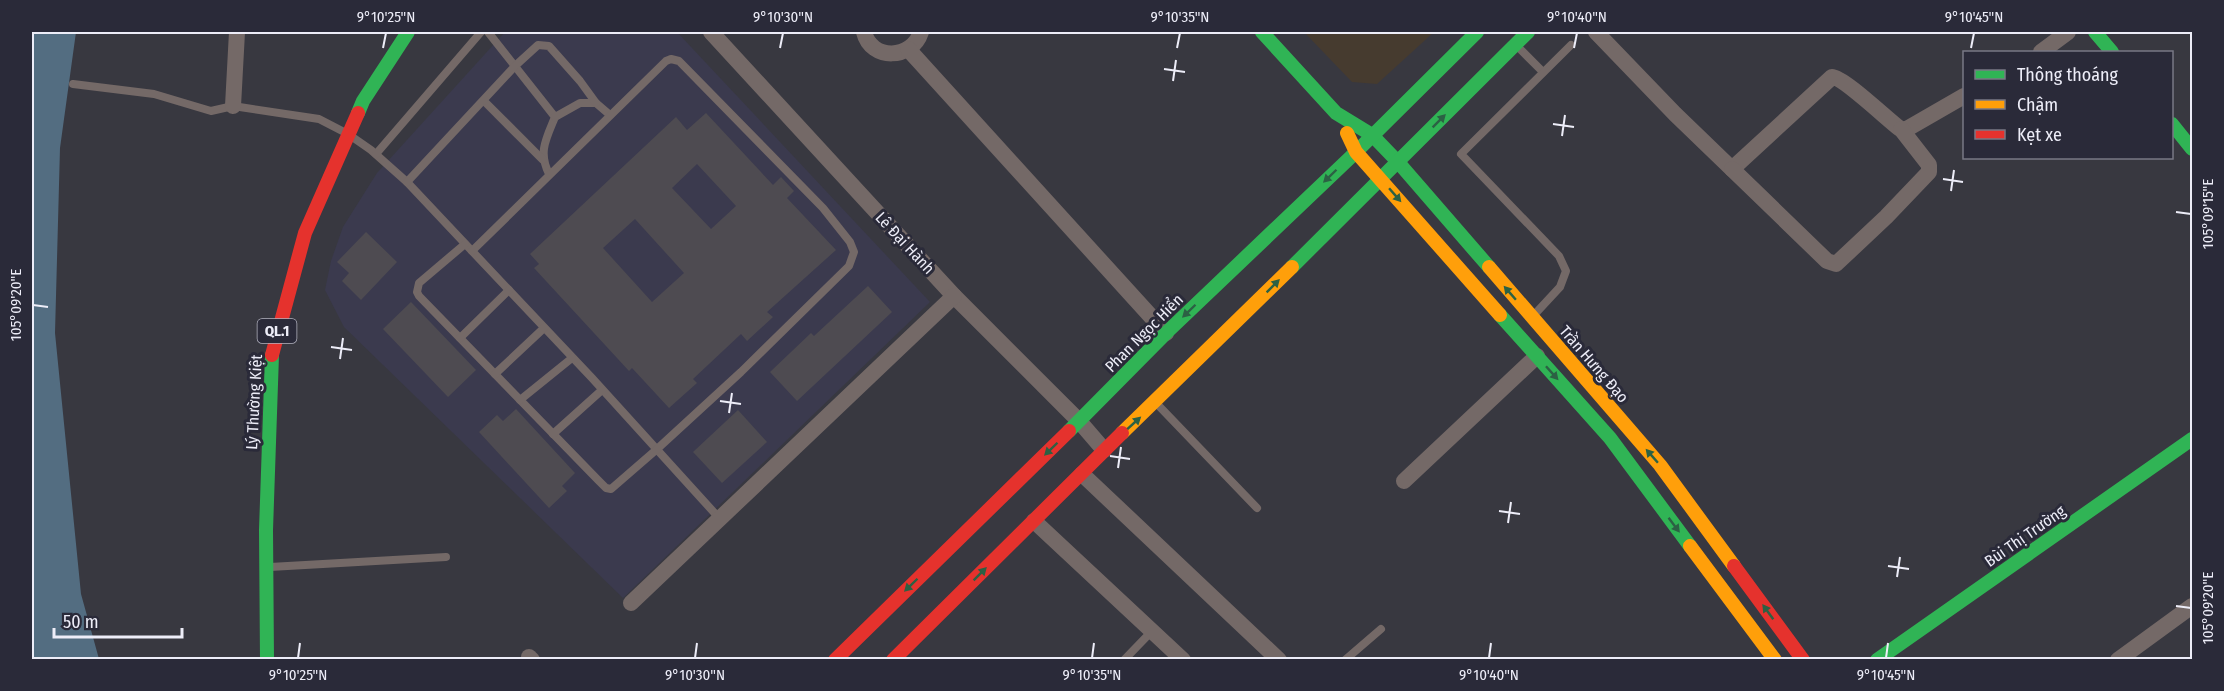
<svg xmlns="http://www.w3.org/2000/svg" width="2224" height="691" viewBox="0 0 2224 691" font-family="'Fira Sans Condensed',sans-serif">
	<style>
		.commercial { fill: #463b2f }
		.built { fill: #3b3a4e }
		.water { fill: #536d81 }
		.building { fill: #4e4b51; fill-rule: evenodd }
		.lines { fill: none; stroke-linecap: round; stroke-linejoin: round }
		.lane { stroke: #746967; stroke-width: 8 }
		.street { stroke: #746967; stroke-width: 16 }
		.fast { stroke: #30b455; stroke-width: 14 }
		.slow { stroke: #ff9f0a; stroke-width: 14 }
		.jam { stroke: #e5322d; stroke-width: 14 }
		.oneway { fill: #2c6144 }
		.ticks { fill: none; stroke: #ededf8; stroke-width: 2 }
		.labels { text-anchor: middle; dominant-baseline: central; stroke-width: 6; stroke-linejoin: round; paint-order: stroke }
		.shield { fill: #2a2a39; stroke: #b2b2bf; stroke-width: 1.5 }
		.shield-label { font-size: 15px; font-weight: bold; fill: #ededf8 }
		.street-label { font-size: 16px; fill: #ededf8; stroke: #2a2a39 }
		.neatline { fill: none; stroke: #ededf8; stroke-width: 2 }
		.ticks-label { font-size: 15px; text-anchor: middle; fill: #ededf8 }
	</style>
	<rect width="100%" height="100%" fill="#383840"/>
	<!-- commercial -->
	<polygon class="commercial" points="1304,32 1434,32 1377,84 1352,82"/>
	<!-- built -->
	<polygon class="built" points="505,32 677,32 930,302 623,598 344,327 325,290 331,261 343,227 377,173"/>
	<!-- water -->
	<polygon class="water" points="32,32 76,32 60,148 55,333 81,594 99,659 32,659"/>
	<!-- building -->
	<g class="building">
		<path d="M706,113L773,185L781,177L794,191L787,198L836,250L767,312L773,317L747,341L741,334L693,379L697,383L669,408L632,368L629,371L534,268L539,264L530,254L676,117L687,130ZM697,164L736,206L711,229L672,188ZM635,219L684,273L652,302L603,248Z"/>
		<polygon points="366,232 397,262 361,300 342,281 349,273 337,262"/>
		<polygon points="868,286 892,312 797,401 770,372 811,333 814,336"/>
		<polygon points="411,302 476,370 448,397 383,329"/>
		<polygon points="516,409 575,473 562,486 567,491 549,508 479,432 497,415 503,421"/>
		<polygon points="738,410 767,442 722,483 693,452"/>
	</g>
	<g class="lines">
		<!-- lane -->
		<g class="lane">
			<path d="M488,32L555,117C546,139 538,152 549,174"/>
			<polyline points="1518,47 1543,72"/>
			<polyline points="73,84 154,94 211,111 233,106 319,119 348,134 371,150 407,182 472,251 592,378 720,519"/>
			<polyline points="484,101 543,160"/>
			<polyline points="555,117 580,103 596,103 610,115"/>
			<polyline points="376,154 481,32"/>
			<polyline points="407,182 515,66 538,45 549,46 580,81 596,103"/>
			<polyline points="465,244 419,283 417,292 419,296 598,480 606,488 611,489 656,450 741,372 849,266 854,252 850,242 823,208 679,61 671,59 666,61 472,251"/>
			<polyline points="1534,315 1560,287 1566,271 1559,256 1461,154 1571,45"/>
			<polyline points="460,338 509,290"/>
			<polyline points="495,374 544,328"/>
			<polyline points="520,400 572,358"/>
			<polyline points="1158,405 1257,508"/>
			<polyline points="553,434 602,390"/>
			<polyline points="270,567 446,557"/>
			<polyline points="1124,660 1152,631"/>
			<polyline points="1345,660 1381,629"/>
		</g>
		<!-- street -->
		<g class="street">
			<polyline points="711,32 954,296 1079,421 1104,450"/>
			<path d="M864,32C871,61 912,60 921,32"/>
			<path d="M1596,32L1675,114L1732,169L1832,77C1843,77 1887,119 1899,128L1905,130L1964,96"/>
			<polyline points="908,49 1166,333"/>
			<polyline points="2041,52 2068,32"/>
			<polyline points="233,106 237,32"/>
			<polyline points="1732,169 1827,261 1836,264 1886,217 1929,172 1929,165 1901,129"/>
			<polyline points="1082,474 1279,660"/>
			<polyline points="1404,481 1537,356"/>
			<polyline points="1034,521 1183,660"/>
			<polyline points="631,603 954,296"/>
			<polyline points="529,657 532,660"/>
			<polyline points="2118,660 2192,606"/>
		</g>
		<!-- fast -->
		<g class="fast">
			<polyline points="1262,32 1336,113 1372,135 1398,162 1489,267"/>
			<polyline points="2095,32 2112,52"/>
			<polyline points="358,113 363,101 408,32"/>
			<polyline points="2172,124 2192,149"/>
			<polyline points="1292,267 1528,32"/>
			<polyline points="1500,315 1610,438 1690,546"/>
			<polyline points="1069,431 1166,333 1356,152 1477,32"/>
			<polyline points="267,660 266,530 272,355"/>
			<polyline points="1877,660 2192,439"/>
		</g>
		<!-- slow -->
		<g class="slow">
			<polyline points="1347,133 1356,152 1500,315"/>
			<polyline points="1489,267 1660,465 1734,566"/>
			<polyline points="1122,433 1292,267"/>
			<polyline points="1690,546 1775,660"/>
		</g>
		<!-- jam -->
		<g class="jam">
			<polyline points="272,355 305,233 358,113"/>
			<polyline points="1734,566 1803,660"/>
			<polyline points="835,660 1069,431"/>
			<polyline points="893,660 1122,433"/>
		</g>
	</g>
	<!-- one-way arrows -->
	<defs><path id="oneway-solid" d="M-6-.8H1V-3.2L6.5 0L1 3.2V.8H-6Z" transform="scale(1.5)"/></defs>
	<g class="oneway">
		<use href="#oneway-solid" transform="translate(1439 121) rotate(-45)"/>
		<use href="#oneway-solid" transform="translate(1330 176) rotate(136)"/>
		<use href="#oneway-solid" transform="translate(1395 195) rotate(49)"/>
		<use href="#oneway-solid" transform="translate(1273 286) rotate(-45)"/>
		<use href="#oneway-solid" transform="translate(1510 293) rotate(-131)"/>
		<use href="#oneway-solid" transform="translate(1189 311) rotate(136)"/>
		<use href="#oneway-solid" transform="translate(1552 373) rotate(48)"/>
		<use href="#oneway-solid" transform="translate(1134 423) rotate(-42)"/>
		<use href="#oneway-solid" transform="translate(1051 449) rotate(136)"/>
		<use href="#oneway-solid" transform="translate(1652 456) rotate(-131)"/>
		<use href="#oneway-solid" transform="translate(1674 525) rotate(53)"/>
		<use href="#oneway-solid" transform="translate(980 574) rotate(-45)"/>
		<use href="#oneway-solid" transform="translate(911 585) rotate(136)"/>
		<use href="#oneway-solid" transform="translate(1768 612) rotate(-126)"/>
	</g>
	<!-- ticks -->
	<path class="ticks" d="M383,48L386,33M780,48L783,33M1177,48L1180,33M1574,48L1577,33M1971,48L1974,33M1164,69L1185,72M1173,81L1176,60M1553,124L1574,127M1562,136L1565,115M1943,179L1963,182M1951,191L1954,170M2176,212L2191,214M33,305L48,307M331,347L352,350M340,359L343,338M720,401L741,404M729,413L732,393M1110,456L1130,459M1118,468L1121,447M1499,511L1520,514M1508,523L1511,502M1888,566L1909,569M1897,577L1900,557M2176,606L2191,608M298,658L300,643M695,658L697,643M1092,658L1094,643M1489,658L1491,643M1886,658L1888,643"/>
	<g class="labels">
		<!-- shield labels -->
		<rect class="shield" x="257.5" y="319" width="39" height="24" rx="4.5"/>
		<g class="shield-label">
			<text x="277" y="331">QL.1</text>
		</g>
		<!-- street labels -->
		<g class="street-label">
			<text transform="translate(905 243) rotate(47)">Lê Đại Hành</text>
			<text transform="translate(1144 333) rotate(-45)">Phan Ngọc Hiển</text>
			<text transform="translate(1594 364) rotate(49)">Trần Hưng Đạo</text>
			<text transform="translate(254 402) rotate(-87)">Lý Thường Kiệt</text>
			<text transform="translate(2025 536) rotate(-35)">Bùi Thị Trường</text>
		</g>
	</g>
	<!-- border -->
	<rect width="2224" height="691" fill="none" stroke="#2a2a39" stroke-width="66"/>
	<!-- legend -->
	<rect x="1963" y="51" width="210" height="108" fill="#2a2a39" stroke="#787885" stroke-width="1.5"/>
	<rect x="1975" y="70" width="30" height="9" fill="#30b455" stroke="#787885" stroke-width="1.5"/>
	<text x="2017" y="81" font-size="18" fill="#ededf8">Thông thoáng</text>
	<rect x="1975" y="100" width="30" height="9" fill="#ff9f0a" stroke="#787885" stroke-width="1.5"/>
	<text x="2017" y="111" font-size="18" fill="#ededf8">Chậm</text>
	<rect x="1975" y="130" width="30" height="9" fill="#e5322d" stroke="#787885" stroke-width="1.5"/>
	<text x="2017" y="141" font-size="18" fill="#ededf8">Kẹt xe</text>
	<!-- scale -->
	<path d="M54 628v9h128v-9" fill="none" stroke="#ededf8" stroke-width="3"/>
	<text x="63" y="628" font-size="18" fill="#ededf8" stroke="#2a2a39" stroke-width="4.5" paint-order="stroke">50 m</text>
	<rect x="33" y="33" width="2158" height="625" class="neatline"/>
	<g class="ticks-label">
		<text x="386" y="22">9°10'25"N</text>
		<text x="783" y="22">9°10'30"N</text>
		<text x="1180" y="22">9°10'35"N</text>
		<text x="1577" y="22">9°10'40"N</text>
		<text x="1974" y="22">9°10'45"N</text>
		<text transform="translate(2208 214) rotate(-90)" y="5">105°09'15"E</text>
		<text transform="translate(16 305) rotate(-90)" y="5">105°09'20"E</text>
		<text transform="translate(2208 608) rotate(-90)" y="5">105°09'20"E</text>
		<text x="298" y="680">9°10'25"N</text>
		<text x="695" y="680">9°10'30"N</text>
		<text x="1092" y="680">9°10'35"N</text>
		<text x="1489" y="680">9°10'40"N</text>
		<text x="1886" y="680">9°10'45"N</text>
	</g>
</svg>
